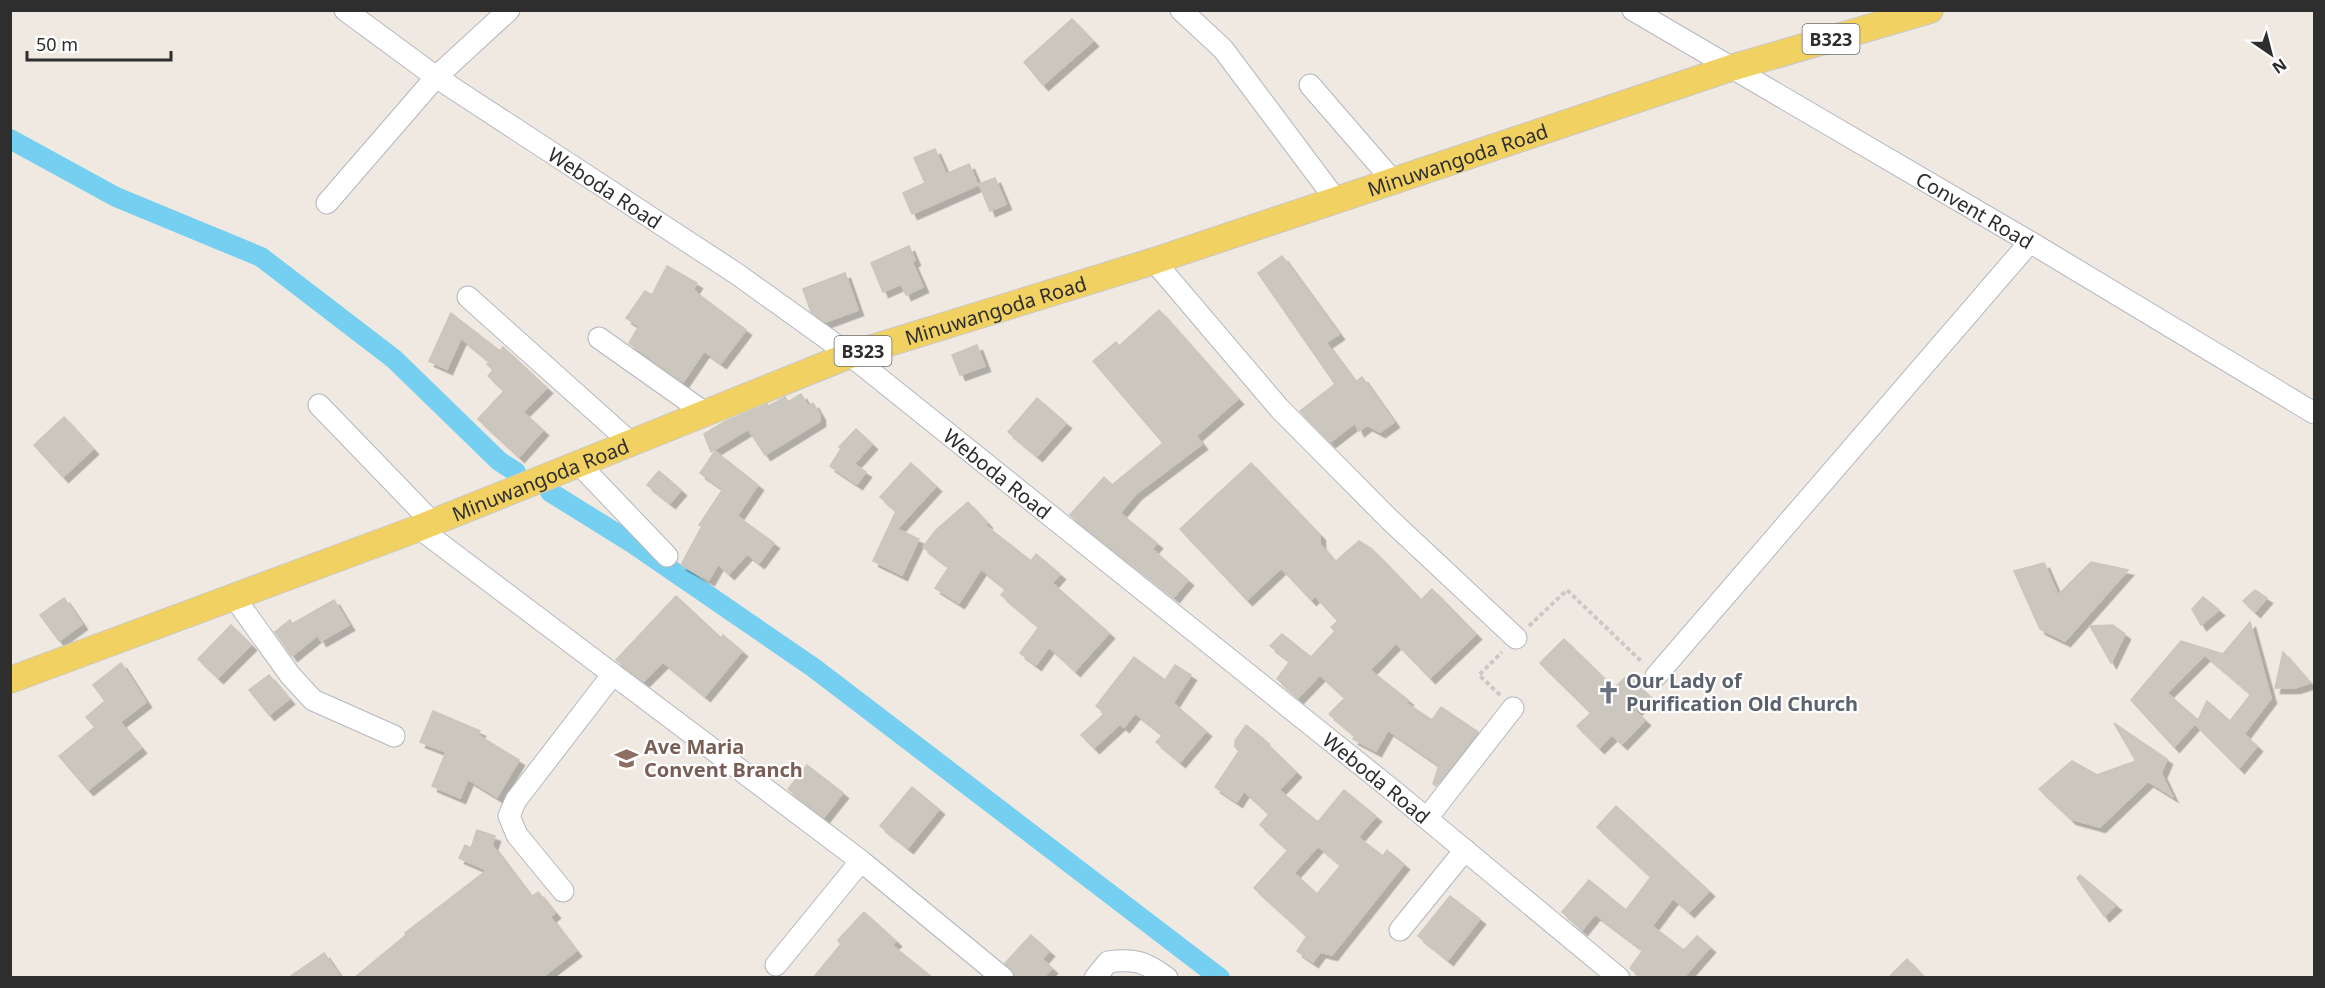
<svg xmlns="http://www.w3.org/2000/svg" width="2325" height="988" viewBox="0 0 2325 988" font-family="'Noto Sans',sans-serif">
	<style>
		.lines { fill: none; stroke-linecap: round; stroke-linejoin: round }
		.canal { stroke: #75cff0; stroke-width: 20 }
		.building { fill: #cbc7bf; stroke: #cbc5ba; stroke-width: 1.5; fill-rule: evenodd; filter: url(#shadow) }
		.minor-casing { stroke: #b4b7c1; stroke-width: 23 }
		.major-casing { stroke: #c9c9c9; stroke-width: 28 }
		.path { stroke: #c9c9c9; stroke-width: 4; stroke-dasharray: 4.5 3; stroke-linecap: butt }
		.minor { stroke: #fff; stroke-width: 21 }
		.major { stroke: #f2d163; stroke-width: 26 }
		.labels { text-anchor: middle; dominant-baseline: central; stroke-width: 4.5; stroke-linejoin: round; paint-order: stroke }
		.shield { fill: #fff; stroke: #6d6d6d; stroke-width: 1.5 }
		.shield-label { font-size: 18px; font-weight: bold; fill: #2e2e2e }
		.street-label { font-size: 20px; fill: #2e2e2e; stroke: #fff }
		.worship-label { font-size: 20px; font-weight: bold; fill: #5b616d; stroke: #fff; text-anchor: start }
		.education-label { font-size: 20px; font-weight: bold; fill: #785e54; stroke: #fff; text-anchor: start }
	</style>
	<defs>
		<filter id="shadow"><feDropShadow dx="5.5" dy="5.5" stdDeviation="0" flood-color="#0004"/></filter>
	</defs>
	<rect width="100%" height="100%" fill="#efe9e1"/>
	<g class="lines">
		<!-- canal -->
		<g class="canal">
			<polyline points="10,139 116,197 261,257 394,359 499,461 516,472"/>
			<polyline points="550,492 632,543 814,668 1220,978"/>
		</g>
	</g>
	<!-- building -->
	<g class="building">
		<polygon points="1072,19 1093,41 1043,85 1024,62"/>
		<polygon points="935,149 946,174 969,164 978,185 912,214 903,193 925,183 914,158"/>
		<polygon points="995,178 1006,204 990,211 979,184"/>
		<polygon points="909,246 915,260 912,262 923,287 906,295 901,284 883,292 871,263"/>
		<polygon points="1282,256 1339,334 1326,343 1355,382 1362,377 1394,422 1380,432 1367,425 1359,431 1355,423 1330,442 1300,411 1335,384 1258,273"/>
		<polygon points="667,266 697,283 693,290 746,330 721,363 704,351 683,382 629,343 639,326 626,318 645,291 652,295"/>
		<polygon points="845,273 858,310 826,322 811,312 803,289"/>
		<polygon points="1159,310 1238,399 1196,436 1202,444 1136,494 1120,513 1157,543 1152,549 1188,580 1174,597 1070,515 1104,477 1112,485 1163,443 1093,361 1116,342 1119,346"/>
		<polygon points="451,313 500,351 503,347 547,388 523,412 543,430 519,457 478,419 504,391 488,376 493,370 487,364 490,362 461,338 447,369 429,361"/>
		<polygon points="977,345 985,366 960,375 952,355"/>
		<polygon points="801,394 808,406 813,403 820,415 820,421 765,455 748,429 711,452 704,434 724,422 767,404 769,406 785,397 788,402"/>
		<polygon points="1037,398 1066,423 1037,456 1008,432"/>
		<polygon points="64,417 93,449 63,477 34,445"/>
		<polygon points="856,429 872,444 854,464 866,472 857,484 830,466 841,449 839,447"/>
		<polygon points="715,451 758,485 737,516 774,543 759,563 747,554 729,574 718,564 709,580 681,565 702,526 699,525 723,489 700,473"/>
		<polygon points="911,463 936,486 897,529 919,539 902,575 873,561 896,511 880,497"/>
		<polygon points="1251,463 1320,535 1320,544 1335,562 1359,541 1372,549 1421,600 1432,589 1476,634 1430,678 1396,643 1370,670 1408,700 1406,703 1432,720 1441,707 1478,732 1436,786 1433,784 1439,765 1388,730 1376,751 1353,739 1355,736 1329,714 1345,698 1320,675 1298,698 1277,679 1290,661 1270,646 1282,634 1311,657 1335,631 1331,627 1338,621 1315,596 1311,600 1281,568 1247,600 1180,529"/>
		<polygon points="659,471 681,490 670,503 647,485"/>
		<polygon points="968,502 987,523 985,525 1031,561 1036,554 1060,574 1052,583 1109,633 1075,671 1049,647 1036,665 1020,653 1039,627 1001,595 1006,589 981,569 959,603 935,588 949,567 923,547 935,531"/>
		<polygon points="2091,562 2128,570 2065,641 2040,629 2014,571 2044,563 2058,595"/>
		<polygon points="2255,590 2267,598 2255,612 2243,601"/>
		<polygon points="676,596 721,638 723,635 742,651 705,696 663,662 644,681 616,660"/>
		<polygon points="2203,597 2219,610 2201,625 2192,609"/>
		<polygon points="64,598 82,624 59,641 40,615"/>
		<polygon points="334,600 349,625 321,641 318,635 292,656 275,632 290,620 292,624"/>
		<path d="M2250,622L2271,698L2244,734L2257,746L2239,768L2195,724L2198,720L2174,747L2131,700L2181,641L2223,654ZM2205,655L2251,694L2230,721L2207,701L2198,720L2167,693Z"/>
		<polygon points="231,625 251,645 218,678 198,659"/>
		<polygon points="2113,625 2125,634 2111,663 2090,626"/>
		<polygon points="1564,639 1614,688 1628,675 1650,697 1635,711 1645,720 1622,744 1612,735 1599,748 1577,726 1591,713 1540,663"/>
		<polygon points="2283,652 2310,683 2295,688 2275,688"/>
		<polygon points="1134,657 1165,680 1175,665 1191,675 1173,703 1206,731 1180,762 1156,742 1163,735 1135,713 1124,727 1120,724 1094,748 1081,735 1105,713 1096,706"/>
		<polygon points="121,663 146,702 120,722 141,748 88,790 59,756 95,727 86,717 105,701 93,685"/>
		<polygon points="269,675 289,699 269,715 249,690"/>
		<polygon points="433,711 480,731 478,735 519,760 497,797 468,779 460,798 432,786 446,752 420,742"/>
		<polygon points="2114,723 2167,759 2161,773 2172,796 2148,781 2100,827 2071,819 2039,789 2072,761 2097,775 2136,761"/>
		<path d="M1246,725L1264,739L1263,740L1296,772L1279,790L1318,822L1344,790L1376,816L1358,837L1383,856L1387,850L1404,864L1332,955L1320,952L1313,962L1297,951L1307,936L1254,888L1288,850L1260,825L1269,814L1244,791L1237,802L1215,787L1239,751L1235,747V741ZM1318,846L1341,865L1317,894L1294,873Z"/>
		<polygon points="807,765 843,793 824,817 788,789"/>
		<polygon points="912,787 939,809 908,848 880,826"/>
		<polygon points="1616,806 1709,891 1689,912 1673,898 1652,926 1684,950 1697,936 1710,947 1683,978 1642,978 1630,968 1643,950 1595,914 1582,930 1562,912 1589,880 1626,910 1651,877 1597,827"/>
		<polygon points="477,830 495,836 492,845 531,897 538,892 555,913 550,917 576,951 541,978 354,978 406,935 405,933 487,870 459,858 465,845 471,848"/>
		<polygon points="2080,875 2116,905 2104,916 2077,878"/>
		<polygon points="1450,896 1480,919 1448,960 1418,936"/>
		<polygon points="864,912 896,941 892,945 933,978 813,978 841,944 838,940"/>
		<polygon points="1031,935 1049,951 1042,959 1052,968 1043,978 1015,978 1005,963"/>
		<polygon points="324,953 341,978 288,978"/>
		<polygon points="1907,959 1925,978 1888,978"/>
	</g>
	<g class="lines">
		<defs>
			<g id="minor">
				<path id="s1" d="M345,10L436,77L737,274L850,355L1396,793L1619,978"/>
				<polyline points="1181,10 1223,49 1336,200"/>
				<path id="s2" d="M1633,10L2030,242L2314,413"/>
				<polyline points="1310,85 1393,181"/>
				<polyline points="327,203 436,77 509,10"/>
				<polyline points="1154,261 1279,408 1389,519 1516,638"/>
				<polyline points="468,297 631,443"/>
				<polyline points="599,338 705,413"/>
				<polyline points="319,405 432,522"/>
				<polyline points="579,464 667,556"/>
				<polyline points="419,528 861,861 1003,978"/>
				<polyline points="234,597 290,675 313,700 394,736"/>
				<polyline points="1656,676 2030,242"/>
				<polyline points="1427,818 1513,708"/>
				<polyline points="563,891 517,835 509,816 516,800 613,674"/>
				<polyline points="1400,930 1465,850"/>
				<polyline points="776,965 861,861"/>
				<path d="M1095,978L1108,962C1134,958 1146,962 1167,978"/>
			</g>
			<g id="major">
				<path id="s3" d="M10,680L419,528L850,355L1154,261L1731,68L1930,10"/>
			</g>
		</defs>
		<!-- minor casing -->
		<use href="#minor" class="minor-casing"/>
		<!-- major casing -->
		<use href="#major" class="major-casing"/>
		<!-- path -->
		<g class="path">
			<polyline points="1529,626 1567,590 1643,663"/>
			<polyline points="1500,695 1479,675 1502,652"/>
		</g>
		<!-- minor -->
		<use href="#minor" class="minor"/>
		<!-- major -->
		<use href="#major" class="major"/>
	</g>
	<!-- icons -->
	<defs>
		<symbol id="church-bare" viewBox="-9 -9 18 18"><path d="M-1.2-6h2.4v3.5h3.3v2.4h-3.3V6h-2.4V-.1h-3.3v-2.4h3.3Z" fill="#6b7280" stroke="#fff" stroke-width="2.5" paint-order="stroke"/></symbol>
		<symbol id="school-bare" viewBox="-9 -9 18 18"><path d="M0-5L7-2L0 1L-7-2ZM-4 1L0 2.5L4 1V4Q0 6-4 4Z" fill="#8d6e63" stroke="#fff" stroke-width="2.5" paint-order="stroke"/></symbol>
	</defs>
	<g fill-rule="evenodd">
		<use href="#church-bare" x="1592" y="676" width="33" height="33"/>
		<use href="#school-bare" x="610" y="742" width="33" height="33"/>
	</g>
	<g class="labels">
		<!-- shield labels -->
		<g class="shield">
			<rect x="1802.5" y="24" width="57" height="30" rx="4.5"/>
			<rect x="834.5" y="336" width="57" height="30" rx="4.5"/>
		</g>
		<g class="shield-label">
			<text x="1831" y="39">B323</text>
			<text x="863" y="351">B323</text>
		</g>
		<!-- street labels -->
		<g class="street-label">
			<text stroke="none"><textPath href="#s3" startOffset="1539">Minuwangoda Road</textPath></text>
			<text stroke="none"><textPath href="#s1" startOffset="315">Weboda Road</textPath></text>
			<text stroke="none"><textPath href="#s2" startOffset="396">Convent Road</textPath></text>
			<text stroke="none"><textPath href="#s3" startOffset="1053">Minuwangoda Road</textPath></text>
			<text stroke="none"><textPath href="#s1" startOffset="801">Weboda Road</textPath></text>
			<text stroke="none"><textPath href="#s3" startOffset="567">Minuwangoda Road</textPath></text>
			<text stroke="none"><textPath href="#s1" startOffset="1287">Weboda Road</textPath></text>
		</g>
		<!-- worship labels -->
		<g class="worship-label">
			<text x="1626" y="680">Our Lady of<tspan x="1626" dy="23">Purification Old Church</tspan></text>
		</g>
		<!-- education labels -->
		<g class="education-label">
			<text x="644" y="746">Ave Maria<tspan x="644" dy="23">Convent Branch</tspan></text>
		</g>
	</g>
	<!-- border -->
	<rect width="2325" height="988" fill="none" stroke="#2e2e2e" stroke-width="24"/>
	<!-- north arrow -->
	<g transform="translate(2271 54) rotate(145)" stroke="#ffffff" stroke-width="4.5" paint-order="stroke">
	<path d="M0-4.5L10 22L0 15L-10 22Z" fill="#2e2e2e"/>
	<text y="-9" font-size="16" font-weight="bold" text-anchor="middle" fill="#2e2e2e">N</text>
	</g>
	<!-- scale -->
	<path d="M27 51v9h144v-9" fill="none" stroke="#2e2e2e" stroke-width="3"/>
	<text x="36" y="51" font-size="18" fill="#2e2e2e" stroke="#ffffff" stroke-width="4.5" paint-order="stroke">50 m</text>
</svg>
